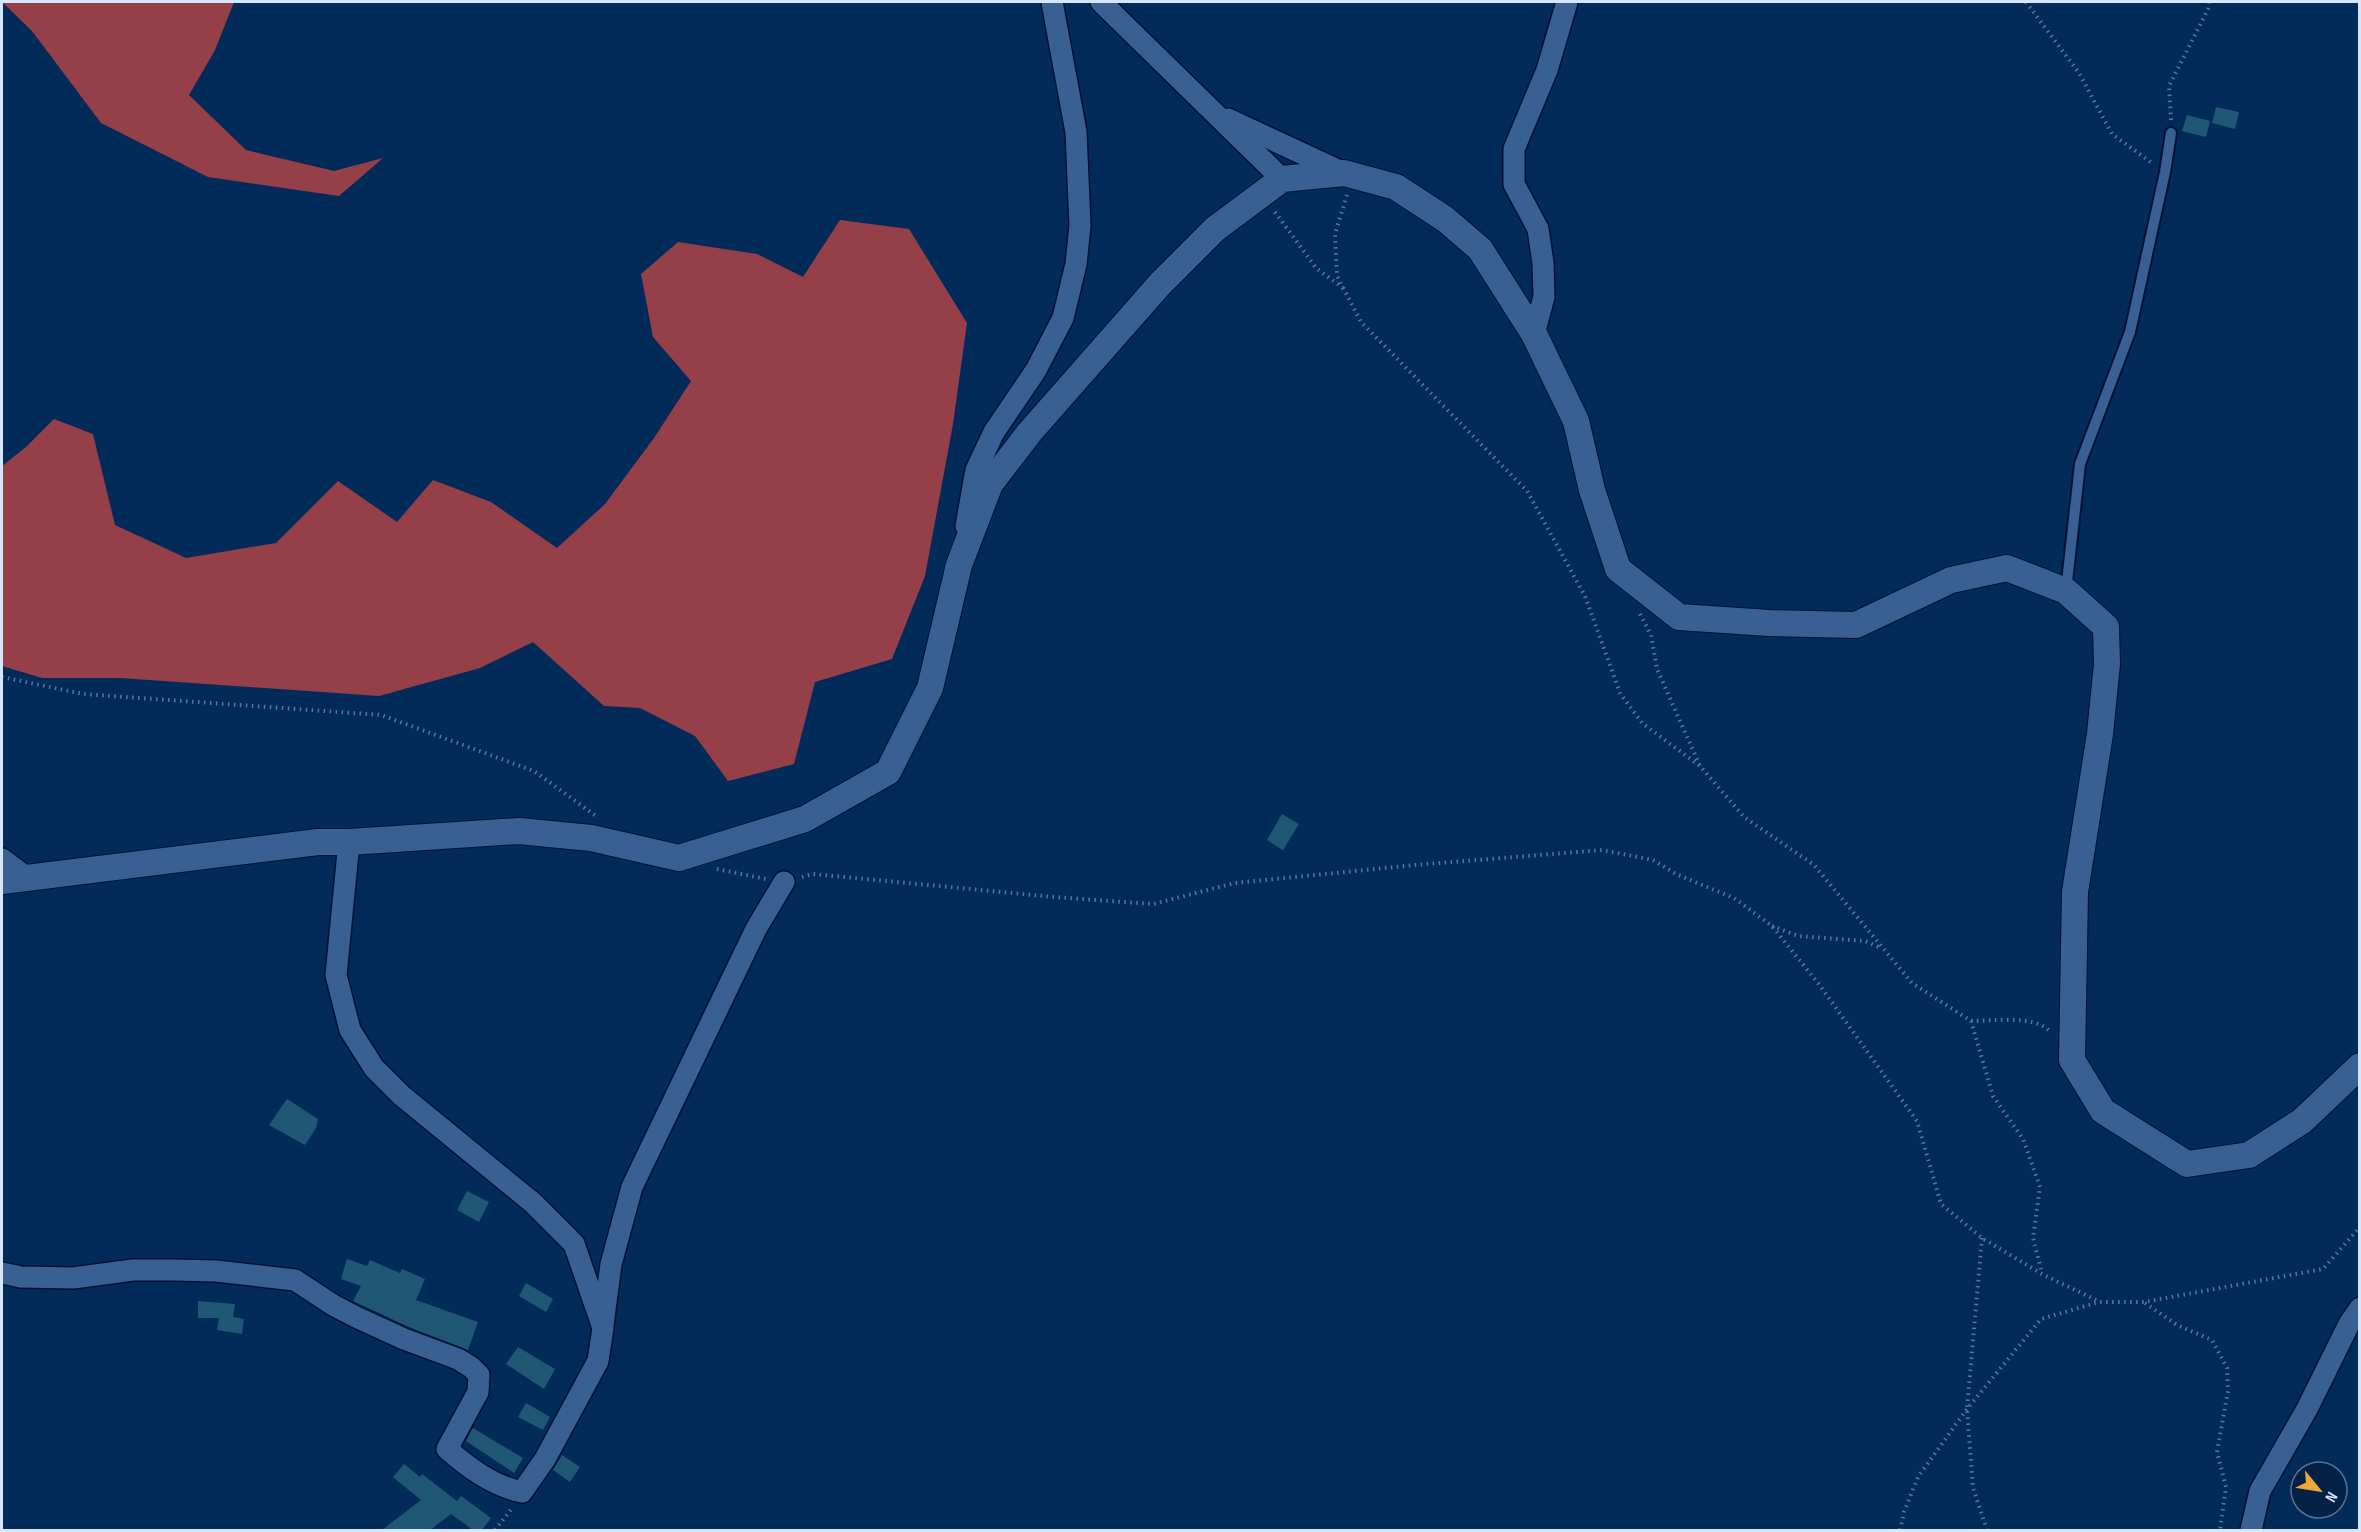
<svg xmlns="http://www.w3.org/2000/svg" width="2361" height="1532" viewBox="0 0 2361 1532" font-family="'Sofia Sans Condensed',sans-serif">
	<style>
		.forest { fill: #953f49 }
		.building { fill: #1f5775 }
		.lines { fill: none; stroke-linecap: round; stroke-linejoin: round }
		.service-casing { stroke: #001335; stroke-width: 14 }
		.minor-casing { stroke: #001335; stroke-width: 24 }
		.tertiary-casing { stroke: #001335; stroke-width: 28 }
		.path { stroke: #58789e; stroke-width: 4; stroke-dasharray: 1.5 4.5; stroke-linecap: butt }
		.service { stroke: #386093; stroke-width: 10 }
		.minor { stroke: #386093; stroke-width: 21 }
		.tertiary { stroke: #386093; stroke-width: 26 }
	</style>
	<rect width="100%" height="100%" fill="#022b5a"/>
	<!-- forest -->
	<g class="forest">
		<polygon points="2,2 234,2 215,50 189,95 246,150 334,171 383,158 339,196 208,177 101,123 32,31"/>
		<polygon points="840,220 909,229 967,323 953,424 925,576 892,659 815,682 794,764 728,781 695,736 640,708 604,706 533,642 480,668 379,696 120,678 42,678 2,666 2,466 26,447 54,419 93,434 115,525 186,558 276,543 338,481 397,522 433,480 491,502 557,548 605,504 654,438 691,381 653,337 641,274 678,242 757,254 803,277"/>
	</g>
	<!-- building -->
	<g class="building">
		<polygon points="2216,107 2239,112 2235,129 2212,123"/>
		<polygon points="2187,115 2210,121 2206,137 2182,131"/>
		<polygon points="1282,814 1299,824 1283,850 1267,840"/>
		<polygon points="287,1099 318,1119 316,1128 305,1145 269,1125"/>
		<polygon points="467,1191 489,1202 479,1222 457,1210"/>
		<polygon points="347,1259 367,1266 370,1260 400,1273 402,1269 425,1279 416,1300 478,1322 468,1350 409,1327 353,1301 361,1286 341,1279"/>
		<polygon points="526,1283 553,1299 546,1312 519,1296"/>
		<polygon points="198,1301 235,1304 233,1317 244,1319 242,1334 217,1330 219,1318 198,1318"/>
		<polygon points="518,1347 555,1369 544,1389 506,1364"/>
		<polygon points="526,1403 550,1417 543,1430 518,1417"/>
		<polygon points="473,1428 523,1458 514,1473 466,1441"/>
		<polygon points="562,1455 580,1467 570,1482 553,1470"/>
		<polygon points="404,1464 420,1477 422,1474 457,1501 461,1496 491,1518 482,1530 473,1530 451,1514 430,1530 382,1530 421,1500 393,1477"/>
	</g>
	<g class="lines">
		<defs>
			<polyline id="service" points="2066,591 2080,464 2130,332 2165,172 2171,133"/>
			<g id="minor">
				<polyline points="1101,2 1282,179"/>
				<polyline points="1228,119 1344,173"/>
				<polyline points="1534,334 1544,297 1543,263 1538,229 1514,184 1514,149 1547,70 1567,2"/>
				<polyline points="966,526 976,470 994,432 1036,370 1063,318 1076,264 1080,226 1076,132 1052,2"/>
				<polyline points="2,859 26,877"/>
				<path d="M2,1273L21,1277L73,1278L133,1270H174L216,1271L295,1280L333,1305L356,1317L404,1339L458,1359L471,1367L479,1375L478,1392L447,1449C469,1468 493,1486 522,1492L545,1459L598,1361L603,1328L574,1244L533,1203L401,1095L374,1068L350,1030L336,975L349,842"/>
				<polyline points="603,1325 611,1264 632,1187 756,929 784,882"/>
				<polyline points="2251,1530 2260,1491 2307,1409 2349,1324 2360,1308"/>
			</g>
			<polyline id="tertiary" points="2,881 318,842 349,842 519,831 591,838 679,858 805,819 888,772 930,688 959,565 990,484 1029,433 1160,284 1215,229 1282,179 1344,173 1396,187 1445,219 1480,249 1534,334 1576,421 1592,490 1618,569 1679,617 1769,623 1856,625 1951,580 2007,568 2066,591 2106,627 2107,664 2100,734 2075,892 2072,1060 2103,1111 2187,1164 2249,1155 2302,1121 2360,1066"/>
		</defs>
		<!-- service casing -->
		<use href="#service" class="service-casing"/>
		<!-- minor casing -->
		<use href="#minor" class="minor-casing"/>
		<!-- tertiary casing -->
		<use href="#tertiary" class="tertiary-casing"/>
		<!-- path -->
		<g class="path">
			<polyline points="2026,2 2079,73 2112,134 2152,163"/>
			<polyline points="2171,120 2169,86 2208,9 2209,2"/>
			<polyline points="1347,195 1335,234 1337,276 1361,322 1527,491 1585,596 1620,693 1642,723 1700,766"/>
			<polyline points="1275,212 1316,268 1343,288"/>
			<polyline points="1640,614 1651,635 1657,669 1700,766 1744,817 1814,865 1912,983 1971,1021 1993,1096 2023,1139 2040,1187 2033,1238 2042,1273"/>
			<polyline points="2,677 83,694 381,715 534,771 596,816"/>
			<polyline points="717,869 766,879"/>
			<polyline points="802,877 813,874 1054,897 1153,904 1235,883 1415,865 1602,850 1653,860 1678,875 1734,898 1772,926 1818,983 1917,1121 1941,1204 1982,1238 2042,1274 2100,1302 2144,1302 2323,1269 2360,1227"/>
			<polyline points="1772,926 1798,936 1865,941 1881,948"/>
			<path d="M1971,1021C1993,1021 2037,1014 2051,1033"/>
			<polyline points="1982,1238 1967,1409 1973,1488 1987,1530"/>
			<polyline points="2145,1303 2177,1325 2212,1340 2227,1368 2228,1391 2217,1452 2226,1487 2220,1530"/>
			<polyline points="495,1530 513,1507"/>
			<polyline points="1900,1530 1904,1512 1918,1477 1967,1409 2041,1319 2099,1302"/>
		</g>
		<!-- service -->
		<use href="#service" class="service"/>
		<!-- minor -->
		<use href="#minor" class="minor"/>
		<!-- tertiary -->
		<use href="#tertiary" class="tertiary"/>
	</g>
	<!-- border -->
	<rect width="2361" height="1532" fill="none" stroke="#d5e7ff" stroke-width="6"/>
	<!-- north arrow -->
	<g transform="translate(2319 1490) rotate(120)"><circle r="28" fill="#052246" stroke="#587190" stroke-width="1.5"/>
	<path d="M0-4.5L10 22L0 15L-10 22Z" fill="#eca93a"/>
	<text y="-9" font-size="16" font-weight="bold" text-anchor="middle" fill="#d5e7ff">N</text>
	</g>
</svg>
